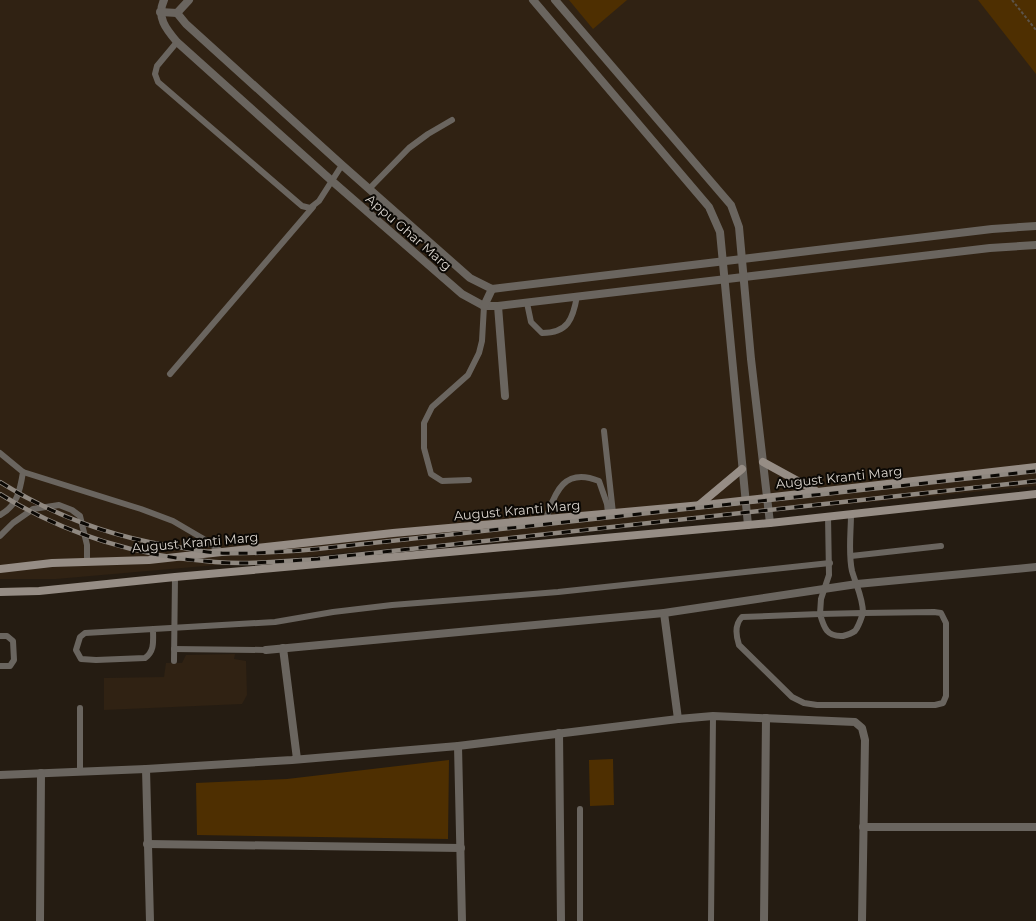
<svg xmlns="http://www.w3.org/2000/svg" width="1036" height="921" viewBox="0 0 1036 921" font-family="Montserrat,sans-serif">
	<style>
		.built { fill: #302213 }
		.green { fill: #4e2f01 }
		.lines { fill: none; stroke-linecap: round; stroke-linejoin: round }
		.path { stroke: #5c544b; stroke-width: 2; stroke-dasharray: 3 2; stroke-linecap: butt }
		.service { stroke: #6a655f; stroke-width: 6 }
		.minor { stroke: #6a655f; stroke-width: 8 }
		.tertiary { stroke: #6a655f; stroke-width: 8 }
		.secondary { stroke: #968d85; stroke-width: 8 }
		.rail-casing { stroke: #8f8880; stroke-width: 4.5 }
		.rail { stroke: #0b0804; stroke-width: 3; stroke-dasharray: 9; stroke-linecap: butt }
		.labels { text-anchor: middle; dominant-baseline: central; stroke-width: 4; stroke-linejoin: round; paint-order: stroke }
		.street-label { font-size: 13px; fill: #dad4cd; stroke: #0b0804 }
	</style>
	<rect width="100%" height="100%" fill="#251c12"/>
	<!-- built -->
	<g class="built">
		<polygon points="0,0 1036,0 1036,486 239,563 56,579 0,579"/>
		<polygon points="235,654 234,659 246,661 247,695 242,704 104,710 104,678 164,677 166,663 182,663 186,655"/>
	</g>
	<!-- green -->
	<g class="green">
		<polygon points="569,0 627,0 593,29"/>
		<polygon points="978,0 1036,0 1036,74"/>
		<polygon points="613,759 614,805 590,806 589,760"/>
		<polygon points="449,760 448,839 197,835 196,783 287,779"/>
	</g>
	<g class="lines">
		<!-- path -->
		<polyline class="path" points="1012,0 1036,30"/>
		<!-- service -->
		<g class="service">
			<polyline points="177,42 157,66 155,74 158,82 302,206 310,208 319,201 342,165"/>
			<polyline points="369,189 409,148 428,134 452,120"/>
			<path d="M527,303L531,322L542,333C568,333 573,319 577,296"/>
			<polyline points="170,374 313,207"/>
			<polyline points="604,431 613,513"/>
			<path d="M0,453L23,472C20,491 17,506 0,515"/>
			<polyline points="23,472 141,509 173,521 202,538 222,552"/>
			<polyline points="469,480 442,481 431,474 424,448 424,423 432,407 468,375 479,353 482,341 484,306"/>
			<path d="M828,516L829,575L821,599L820,614L742,617C734,625 736,636 739,645L792,697L804,703L817,705H935L943,703L946,696V623L941,613L934,612L863,613C863,598 856,585 852,571C848,553 851,532 851,514"/>
			<path d="M546,519C555,491 565,467 599,481L607,504L608,513"/>
			<polyline points="0,536 13,523 33,509 59,505 72,510 80,516 87,545 87,562"/>
			<polyline points="851,556 941,546"/>
			<path d="M863,613C861,619 859,626 855,631C851,634 847,635 843,636C827,637 824,628 820,614Z"/>
			<path d="M153,629C153,641 155,651 145,658L96,660L81,659L76,650L80,637L85,633L275,622L333,612L392,605L558,592L830,563"/>
			<polyline points="0,636 7,636 13,641 14,660 10,666 0,666"/>
			<polyline points="174,649 266,650"/>
			<polyline points="174,661 175,577"/>
			<polyline points="80,708 80,771"/>
			<polyline points="580,809 580,921"/>
			<polyline points="711,921 713,716"/>
		</g>
		<!-- minor -->
		<g class="minor">
			<polyline points="498,306 505,396"/>
			<polyline points="664,613 678,719"/>
			<polyline points="283,648 297,759"/>
			<polyline points="266,650 664,613 857,584 1036,567"/>
			<polyline points="559,733 561,921"/>
			<polyline points="458,746 462,921"/>
			<polyline points="146,769 150,921"/>
			<polyline points="0,775 146,769 292,760 458,746 678,719 713,716 855,722 862,728 865,740 862,921"/>
			<polyline points="863,827 1036,827"/>
			<polyline points="147,844 461,848"/>
			<polyline points="40,921 41,773"/>
			<polyline points="764,921 766,718"/>
		</g>
		<!-- tertiary -->
		<g class="tertiary">
			<path d="M164,0C156,17 166,29 177,42L332,181L462,294L484,306H498L990,248L1036,245"/>
			<polyline points="189,0 177,13 186,24 342,165 470,278 492,289 992,229 1036,226"/>
			<polyline points="533,0 709,207 720,232 748,525"/>
			<polyline points="555,0 731,205 739,227 751,359 770,523"/>
			<polyline points="160,12 177,13"/>
			<polyline points="484,306 492,289"/>
		</g>
		<!-- secondary -->
		<g class="secondary">
			<polyline points="763,462 816,491"/>
			<polyline points="699,505 742,469"/>
			<polyline points="0,569 52,563 149,560 393,533 713,504 1036,467"/>
			<polyline points="0,592 39,591 175,577 770,523 1036,494"/>
		</g>
		<defs>
			<g id="rail">
				<path d="M0,482C57,518 117,539 184,548C195,550 206,552 217,553C250,554 283,552 317,549L1036,471"/>
				<path d="M0,494C64,534 139,557 215,562C249,565 283,561 318,559L1036,481"/>
			</g>
		</defs>
		<!-- rail casing -->
		<use href="#rail" class="rail-casing"/>
		<!-- rail -->
		<use href="#rail" class="rail"/>
	</g>
	<g class="labels">
		<!-- street labels -->
		<g class="street-label">
			<text transform="translate(409 232) rotate(41)">Appu Ghar Marg</text>
			<text transform="translate(839 477) rotate(-6)">August Kranti Marg</text>
			<text transform="translate(517 510) rotate(-5)">August Kranti Marg</text>
			<text transform="translate(195 542) rotate(-5)">August Kranti Marg</text>
		</g>
	</g>
</svg>
